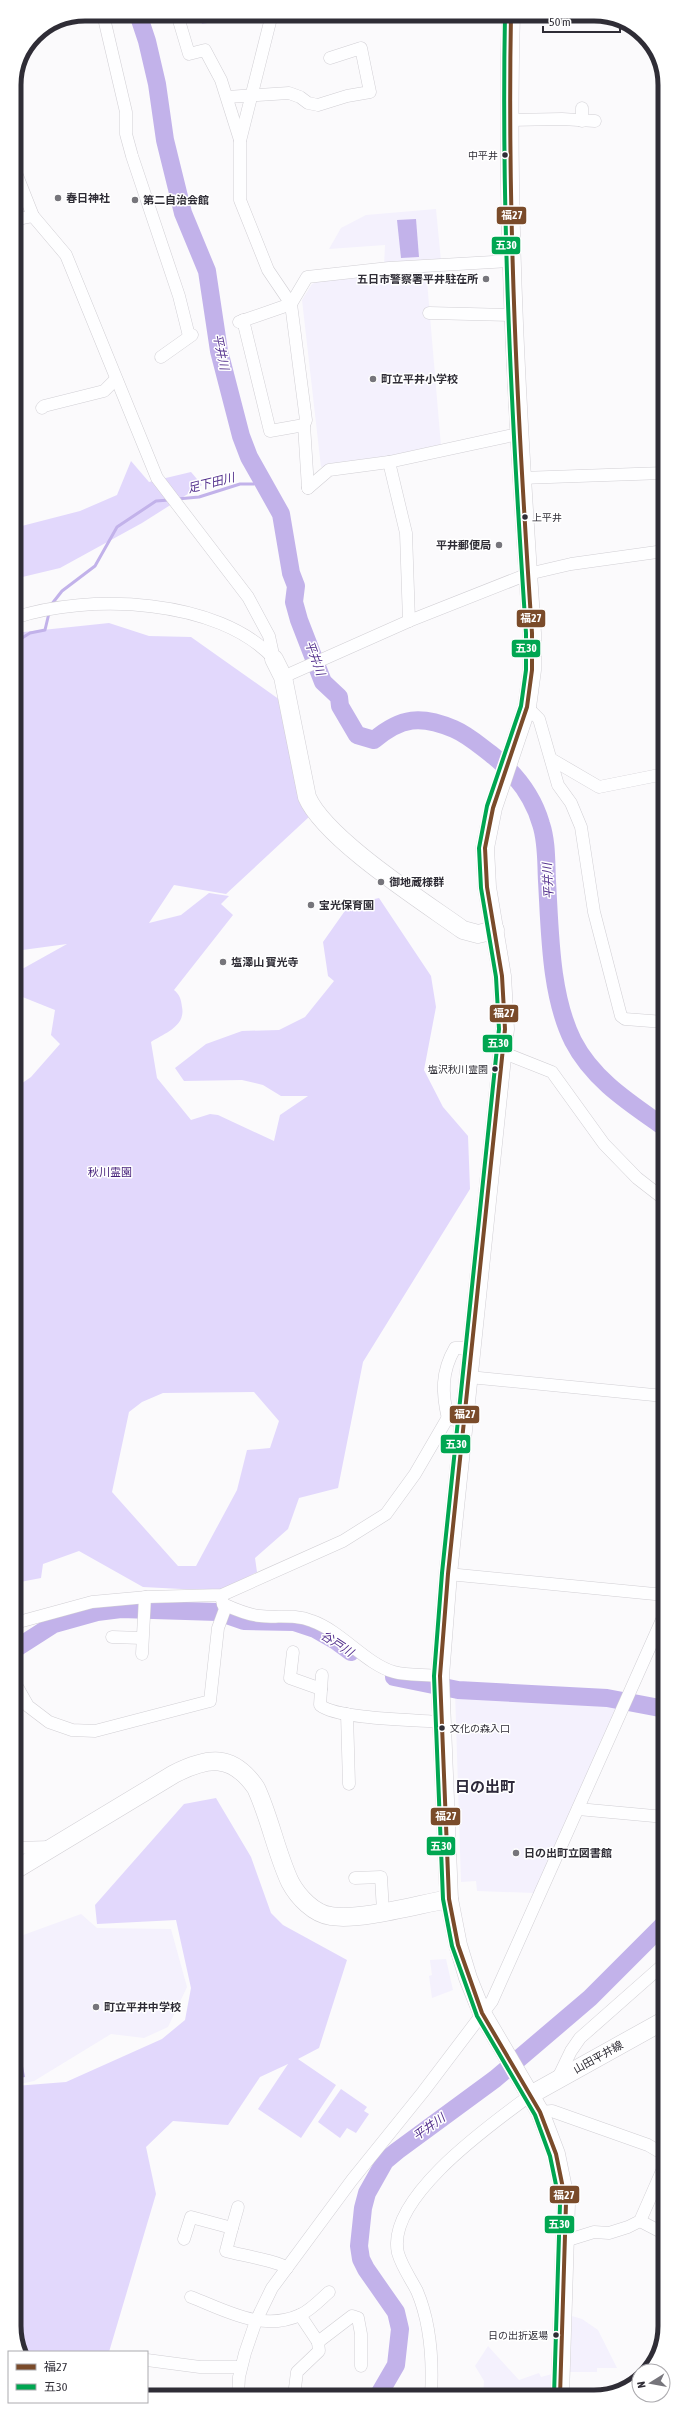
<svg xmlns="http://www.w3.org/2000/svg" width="679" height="2411" viewBox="0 0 679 2411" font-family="'Asap Condensed','Noto Sans JP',sans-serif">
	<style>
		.built { fill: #f4f1fd }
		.green { fill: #e2d8fc; fill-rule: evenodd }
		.water { fill: #c2b2ea }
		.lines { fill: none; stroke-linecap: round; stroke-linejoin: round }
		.stream { stroke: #c2b2ea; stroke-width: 3 }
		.river { stroke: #c2b2ea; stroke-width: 18 }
		.street-casing { stroke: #d1cfd4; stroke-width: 13 }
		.secondary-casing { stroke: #d1cfd4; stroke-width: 19 }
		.street { stroke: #fefeff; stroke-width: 12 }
		.secondary { stroke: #fefeff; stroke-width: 18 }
		.bus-1-casing { stroke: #fff; stroke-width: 7 }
		.bus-2-casing { stroke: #fff; stroke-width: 7 }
		.bus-1 { stroke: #7a4b2a; stroke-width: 4 }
		.bus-2 { stroke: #00a651; stroke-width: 4 }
		.bus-dot { fill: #2f2d36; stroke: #fff; stroke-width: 1.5 }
		.poi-dot { fill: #76757b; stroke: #fff; stroke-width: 1.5 }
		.labels { text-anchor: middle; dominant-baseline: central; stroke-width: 3; stroke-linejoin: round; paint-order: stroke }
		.bus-label { font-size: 10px; fill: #2f2d36; stroke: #fff; text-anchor: end }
		.poi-label { font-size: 11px; font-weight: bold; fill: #2f2d36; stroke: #fff; text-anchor: start }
		.park-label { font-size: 11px; fill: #421c78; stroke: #fff }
		.street-label { font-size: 11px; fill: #2f2d36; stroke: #fff }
		.water-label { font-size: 12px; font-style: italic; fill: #53308d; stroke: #fff }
		.district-label { font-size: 15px; font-weight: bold; fill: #2e2a3b; stroke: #fff }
		.rim { fill: none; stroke: #2f2d36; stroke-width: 5 }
		.line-badge { stroke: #fff; stroke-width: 1.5 }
		.badge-label { font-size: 11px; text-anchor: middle; font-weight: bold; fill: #fff }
	</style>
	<rect width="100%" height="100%" fill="#fbfafc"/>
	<!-- built -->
	<g class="built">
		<polygon points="436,209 441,261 384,266 385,245 329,249 341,228 366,215"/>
		<polygon points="426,269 441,446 398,457 321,467 302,300 312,284 319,281"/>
		<polygon points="455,1691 619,1705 534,1893 477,1891 476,1881 461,1882"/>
		<polygon points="81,1914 97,1928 171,1929 187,1987 168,2027 144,2038 111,2034 34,2081 15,2085 15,1938"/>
		<polygon points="446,1959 453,1990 432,1998 429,1976 432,1975 430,1960"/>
		<polygon points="572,2316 582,2319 598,2330 617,2368 597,2368 597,2372 570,2372"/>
		<polygon points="488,2346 519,2380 539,2373 541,2377 552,2374 551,2396 483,2396 484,2381 475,2366"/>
	</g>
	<!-- green -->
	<g class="green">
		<polygon points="199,14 225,14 224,20 202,24"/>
		<polygon points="131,461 149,482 191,472 202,485 142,523 60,568 14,579 14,528 80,511 117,495"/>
		<path d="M109,623L149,636L191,637L280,700L300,804L310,816L226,894L174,885L149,923L181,915L209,893L229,896L221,904L233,915L174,990C180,995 181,999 182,1007C186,1026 165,1033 151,1042L157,1078L191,1120L210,1114L218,1115L274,1141L280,1115L308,1096H281L263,1085L242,1080L184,1081L175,1068L206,1044L242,1031L279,1030L305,1017L334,981L328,976L323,942L349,905L379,898L431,976L436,1007L424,1070L443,1107L468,1136L470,1189L363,1362L338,1488L299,1498L288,1529L255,1558L257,1572L220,1591L143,1587L79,1551L43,1564L41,1578L15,1583V1088L31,1077L60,1044L51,1035L55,1010L15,994V973L67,944L15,951L14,633ZM254,1392L279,1421L270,1448L247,1450L237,1490L196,1566H178L112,1492L129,1412L142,1402L163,1393Z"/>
		<polygon points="216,1798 251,1857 271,1913 283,1925 347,1960 319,2048 298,2059 336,2085 301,2138 258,2109 288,2064 260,2077 228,2125 173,2121 146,2147 156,2194 109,2352 22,2352 15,2340 15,2086 66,2082 162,2039 185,2020 191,1988 176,1920 97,1924 95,1905 184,1804"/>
		<polygon points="341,2089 367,2107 364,2111 369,2114 356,2133 347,2128 340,2138 318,2122"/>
	</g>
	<!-- water -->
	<g class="water">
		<polygon points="416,219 419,257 401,258 397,220"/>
		<polygon points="21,2056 25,2077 15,2079 15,2057"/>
	</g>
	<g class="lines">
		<!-- stream -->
		<g class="stream">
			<polyline points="177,499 199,497 240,484 254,484 261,474"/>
			<polyline points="51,605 62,591 95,566 117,527 156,501 169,500"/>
			<polyline points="14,643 30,633 45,630 49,613"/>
		</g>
		<!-- river -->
		<g class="river">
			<path d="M138,14L147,41L157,84L165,140L183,213L207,271L219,351L241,436L249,457L281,514L291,573L296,586L294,602L299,620L323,682L339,697L340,706L357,735L374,740C401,717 421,715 454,729C468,735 479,745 491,754C514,772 533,796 541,824C547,842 546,862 547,881C550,931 550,995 573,1041C593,1080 630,1103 664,1127"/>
			<polyline points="15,1649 54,1624 97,1612 121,1609 218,1612 244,1621 294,1622 315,1629 336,1641 351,1652"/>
			<polyline points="394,1677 458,1690 607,1698 665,1709"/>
			<polyline points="378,2396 396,2365 400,2329 396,2312 366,2269 361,2259 359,2246 363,2208 367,2193 385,2161 397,2151 495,2079 590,1998 665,1923"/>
		</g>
		<defs>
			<g id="street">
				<polyline points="103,14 126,112 126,134 132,156 179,296 189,336"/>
				<polyline points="177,14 189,54 205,50 221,80 240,140"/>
				<polyline points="272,14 240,141 240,200 268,270 291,304 306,420 304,425 308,488"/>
				<polyline points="227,97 289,93 300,97 308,103 318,105 347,96 370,92 361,48 330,58"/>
				<polyline points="582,108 582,121"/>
				<polyline points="509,120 562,119 595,121"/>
				<polyline points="14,168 33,216 66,255 157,478 248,597 269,636 274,659"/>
				<polyline points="14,220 33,216"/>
				<polyline points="429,313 513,315"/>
				<polyline points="243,320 270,431 304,425"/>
				<polyline points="239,322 291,304 307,277 389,268 511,261"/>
				<polyline points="161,357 192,335"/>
				<polyline points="42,408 44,406 104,391 116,379"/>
				<polyline points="389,462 406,533 409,621"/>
				<polyline points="521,478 664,473"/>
				<polyline points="308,488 329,470 389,462 518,434"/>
				<path d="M14,618C88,593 219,598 274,659"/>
				<polyline points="283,677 409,621 528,574 571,564 664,551"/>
				<polyline points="527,707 539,719 558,785 571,803 581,827 594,912 621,1016 625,1019 664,1022"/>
				<polyline points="551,759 599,787 664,774"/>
				<polyline points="504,1053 552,1072 604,1144 637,1178 664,1199"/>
				<polyline points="469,1377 664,1396"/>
				<path d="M448,1419C442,1393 441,1372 455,1348H472"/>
				<polyline points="448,1574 665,1595"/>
				<path d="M222,1600L223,1604C234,1609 247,1615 260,1616C277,1618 295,1614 312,1621C341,1631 367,1665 394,1672C408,1676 426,1674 440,1676"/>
				<polyline points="15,1623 92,1602 147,1597 222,1595 343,1541 386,1514 415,1474 447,1419 465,1421"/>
				<polyline points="112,1637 142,1638"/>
				<polyline points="293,1652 290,1678 321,1689"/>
				<polyline points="142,1654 145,1597"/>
				<path d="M322,1675L320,1705C336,1719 416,1720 441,1722"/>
				<polyline points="15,1683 28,1706 49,1722 72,1730 95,1731 210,1701 218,1628 225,1609 223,1604"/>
				<polyline points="347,1714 349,1784"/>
				<polyline points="578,1809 665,1817"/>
				<polyline points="15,1848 50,1847"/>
				<polyline points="355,1878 381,1877 383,1911"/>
				<polyline points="557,2080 571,2051 580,2038 665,1963"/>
				<polyline points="540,2112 552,2111 648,2145 665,2155"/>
				<polyline points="640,2221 665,2234"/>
				<polyline points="232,2228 238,2207"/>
				<path d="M184,2239L191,2217L232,2228L226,2251C240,2255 278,2261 287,2268"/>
				<polyline points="565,2241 594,2232 609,2233 628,2227 640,2221 665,2164"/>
				<path d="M191,2297C227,2311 262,2332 300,2315C311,2310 320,2300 329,2292"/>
				<polyline points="300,2315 318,2342 352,2316 358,2318 361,2334 361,2366"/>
				<polyline points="147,2360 200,2367 241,2367"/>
				<polyline points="238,2396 239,2377 245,2353 256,2321 272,2288 352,2180 423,2092 492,2001 665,1613"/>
				<polyline points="294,2396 297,2372 319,2351 318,2342"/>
				<path d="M431,2396C433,2361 431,2324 417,2291C411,2279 402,2267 398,2253C385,2198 493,2123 532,2094"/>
			</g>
			<g id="secondary">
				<path d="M511,14C505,221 518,427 532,633V670L527,707L493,808L485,848L487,887L502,976L505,1029L448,1574L440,1676L449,1899L458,1945L468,1978L482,2013L540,2112L556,2154L566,2203L560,2396"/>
				<path d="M274,659L283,677L307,797C325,839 424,902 463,930L478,934L495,930"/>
				<path d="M15,1870L174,1774C208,1757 232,1753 256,1788C270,1818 276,1852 290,1882C298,1897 314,1914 331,1916C360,1921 419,1904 449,1899"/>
				<polyline points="532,2094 665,2020"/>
			</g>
		</defs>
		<!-- street casing -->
		<use href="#street" class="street-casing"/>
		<!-- secondary casing -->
		<use href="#secondary" class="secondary-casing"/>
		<!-- street -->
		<use href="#street" class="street"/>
		<!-- secondary -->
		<use href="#secondary" class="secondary"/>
		<defs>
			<path id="bus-1" d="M511,14C507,221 518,427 532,633V670L527,707L493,808L485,848L487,887L502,976L505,1029L448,1574L440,1676L449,1899L458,1945L482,2013L540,2112L556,2154L566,2203L560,2396"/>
			<path id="bus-2" d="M505,14C501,221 512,427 526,633V670L521,706L487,806L479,848L481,888L496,977L499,1029L442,1573L434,1676L443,1899L452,1946L477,2016L535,2115L550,2156L560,2204L554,2396"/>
		</defs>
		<!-- bus-1 casing -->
		<use href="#bus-1" class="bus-1-casing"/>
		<!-- bus-2 casing -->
		<use href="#bus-2" class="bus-2-casing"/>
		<!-- bus-1 -->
		<use href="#bus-1" class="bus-1"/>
		<!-- bus-2 -->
		<use href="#bus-2" class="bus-2"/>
	</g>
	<!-- markers -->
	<g class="bus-dot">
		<circle cx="505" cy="155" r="3.5"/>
		<circle cx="525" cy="517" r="3.5"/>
		<circle cx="495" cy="1069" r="3.5"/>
		<circle cx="442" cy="1728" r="3.5"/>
		<circle cx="556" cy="2335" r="3.5"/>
	</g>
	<g class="poi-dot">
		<circle cx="58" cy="198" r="4"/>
		<circle cx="135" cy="200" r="4"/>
		<circle cx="486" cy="279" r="4"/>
		<circle cx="373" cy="379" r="4"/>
		<circle cx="499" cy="545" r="4"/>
		<circle cx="381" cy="882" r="4"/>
		<circle cx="311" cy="905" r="4"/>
		<circle cx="223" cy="962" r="4"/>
		<circle cx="516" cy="1853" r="4"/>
		<circle cx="96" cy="2007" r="4"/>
	</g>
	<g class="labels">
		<!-- bus labels -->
		<g class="bus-label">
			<text x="498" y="155">中平井</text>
			<text x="532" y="517" text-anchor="start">上平井</text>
			<text x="488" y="1069">塩沢秋川霊園</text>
			<text x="450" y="1728" text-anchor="start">文化の森入口</text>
			<text x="548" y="2335">日の出折返場</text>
		</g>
		<!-- poi labels -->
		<g class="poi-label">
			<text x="66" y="198">春日神社</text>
			<text x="143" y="200">第二自治会館</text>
			<text x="478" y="279" text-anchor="end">五日市警察署平井駐在所</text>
			<text x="381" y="379">町立平井小学校</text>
			<text x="491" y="545" text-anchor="end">平井郵便局</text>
			<text x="389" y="882">御地蔵様群</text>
			<text x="319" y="905">宝光保育園</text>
			<text x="231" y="962">塩澤山 寶光寺</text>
			<text x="524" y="1853">日の出町立図書館</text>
			<text x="104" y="2007">町立平井中学校</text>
		</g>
		<!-- park labels -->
		<g class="park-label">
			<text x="110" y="1172">秋川霊園</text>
		</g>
		<!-- street labels -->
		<g class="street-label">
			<text transform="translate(598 2057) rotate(-29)">山田平井線</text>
		</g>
		<!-- water labels -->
		<g class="water-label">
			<text transform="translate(221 352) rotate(78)">平井川</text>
			<text transform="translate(211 483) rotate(-14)">足下田川</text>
			<text transform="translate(315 658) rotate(70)">平井川</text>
			<text transform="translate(548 881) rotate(-93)">平井川</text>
			<text transform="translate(337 1644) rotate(33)">谷戸川</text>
			<text transform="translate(429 2127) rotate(-36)">平井川</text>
		</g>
		<!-- district labels -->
		<g class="district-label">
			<text x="485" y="1786">日の出町</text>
		</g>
	</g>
	<!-- crop -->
	<path d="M0 0H679V2411H0ZM85 21H594A64 64 0 0 1 658 85V2326A64 64 0 0 1 594 2390H85A64 64 0 0 1 21 2326V85A64 64 0 0 1 85 21Z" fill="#fff" fill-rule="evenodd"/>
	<path class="rim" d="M85 21H594A64 64 0 0 1 658 85V2326A64 64 0 0 1 594 2390H85A64 64 0 0 1 21 2326V85A64 64 0 0 1 85 21Z"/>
	<g class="line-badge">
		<rect x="496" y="206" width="31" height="19" rx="4" fill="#7a4b2a"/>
		<rect x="491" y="236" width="30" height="19" rx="4" fill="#00a651"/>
		<rect x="516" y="609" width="30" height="19" rx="4" fill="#7a4b2a"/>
		<rect x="511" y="639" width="30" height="19" rx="4" fill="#00a651"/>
		<rect x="489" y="1004" width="30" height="19" rx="4" fill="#7a4b2a"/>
		<rect x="482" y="1034" width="31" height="19" rx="4" fill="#00a651"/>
		<rect x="449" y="1405" width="31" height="19" rx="4" fill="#7a4b2a"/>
		<rect x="440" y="1434" width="31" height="20" rx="4" fill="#00a651"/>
		<rect x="430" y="1807" width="31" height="19" rx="4" fill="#7a4b2a"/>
		<rect x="426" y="1836" width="30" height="20" rx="4" fill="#00a651"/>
		<rect x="549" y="2185" width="31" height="19" rx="4" fill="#7a4b2a"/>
		<rect x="544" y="2215" width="31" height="19" rx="4" fill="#00a651"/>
	</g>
	<g class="badge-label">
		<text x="512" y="219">福27</text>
		<text x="506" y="249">五30</text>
		<text x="531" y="622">福27</text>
		<text x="526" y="652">五30</text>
		<text x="504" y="1017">福27</text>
		<text x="498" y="1047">五30</text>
		<text x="465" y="1418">福27</text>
		<text x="456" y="1448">五30</text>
		<text x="446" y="1820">福27</text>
		<text x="441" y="1850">五30</text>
		<text x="564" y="2199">福27</text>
		<text x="559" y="2228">五30</text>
	</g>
	<!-- legend -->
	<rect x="8" y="2351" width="140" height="52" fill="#ffffff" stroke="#acabaf"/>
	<rect x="16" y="2364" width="20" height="6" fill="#7a4b2a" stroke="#acabaf"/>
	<text x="44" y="2371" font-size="12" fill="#2f2d36">福27</text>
	<rect x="16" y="2384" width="20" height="6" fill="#00a651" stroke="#acabaf"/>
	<text x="44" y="2391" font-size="12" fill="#2f2d36">五30</text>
	<!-- north arrow -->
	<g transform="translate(651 2383) rotate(259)"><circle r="19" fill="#ffffff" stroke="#acabaf"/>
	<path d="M0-3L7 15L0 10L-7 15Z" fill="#76757b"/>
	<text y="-6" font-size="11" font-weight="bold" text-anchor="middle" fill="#2f2d36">N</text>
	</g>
	<!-- scale -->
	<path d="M543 26v6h77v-6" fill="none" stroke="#2f2d36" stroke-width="2"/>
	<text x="549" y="26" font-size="12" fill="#2f2d36" stroke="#ffffff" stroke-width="3" paint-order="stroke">50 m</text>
</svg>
